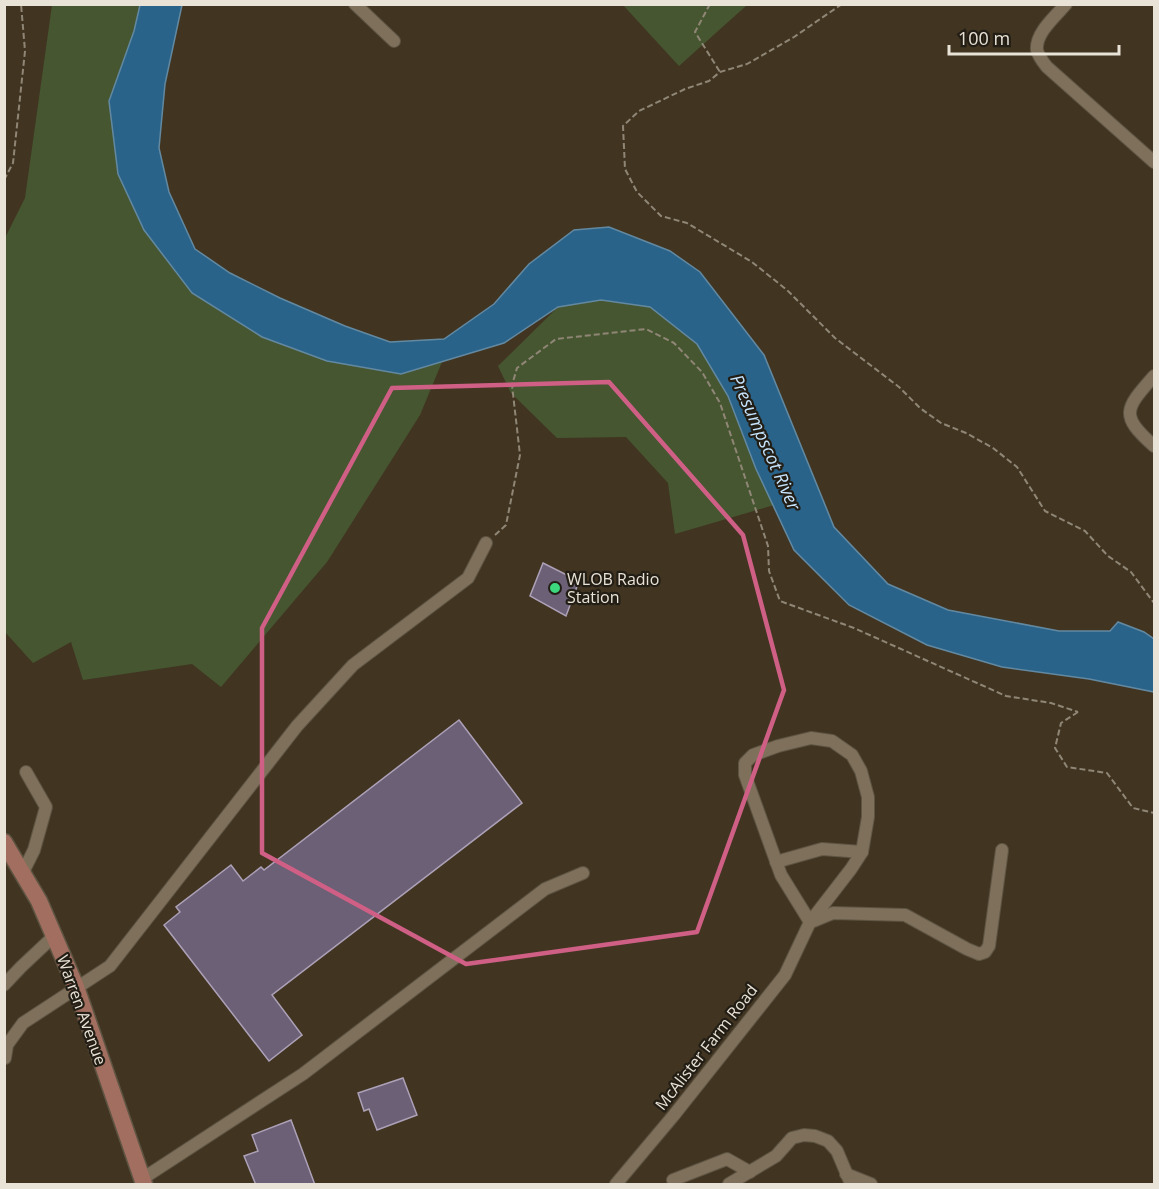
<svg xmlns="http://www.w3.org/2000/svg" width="1159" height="1189" viewBox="0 0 1159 1189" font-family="'Open Sans',sans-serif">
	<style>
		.green { fill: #465631 }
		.water { fill: #2a638a; stroke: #6389a1; stroke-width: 1.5 }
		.building { fill: #6b6075; stroke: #ada1b8; stroke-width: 1.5 }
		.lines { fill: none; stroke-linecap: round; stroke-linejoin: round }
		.minor-casing { stroke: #5e5442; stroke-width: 14 }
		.major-casing { stroke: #5e5442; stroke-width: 19 }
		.path { stroke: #908676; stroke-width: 2; stroke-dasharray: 6 3; stroke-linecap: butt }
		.minor { stroke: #7e705b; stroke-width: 12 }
		.major { stroke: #a16e60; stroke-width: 16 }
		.marked { fill: none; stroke: #d05f86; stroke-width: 4.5; stroke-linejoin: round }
		.poi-dot { fill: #3dd77e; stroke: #231e15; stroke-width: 2 }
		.labels { text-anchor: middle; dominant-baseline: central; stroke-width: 4.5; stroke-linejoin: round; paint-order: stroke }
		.poi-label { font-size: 16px; fill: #e9e2d6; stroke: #231e15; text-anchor: start }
		.street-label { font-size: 16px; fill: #e9e2d6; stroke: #231e15 }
		.water-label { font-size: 18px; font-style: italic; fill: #c6e4fd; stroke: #231e15 }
	</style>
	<rect width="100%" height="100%" fill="#413522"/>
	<!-- green -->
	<g class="green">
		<polygon points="52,5 140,5 134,31 144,230 401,374 442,362 420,415 327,562 221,687 192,664 83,680 71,642 33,663 5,632 4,240 25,198"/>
		<polygon points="623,5 747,5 679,66"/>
		<polygon points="601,300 650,307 697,344 728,396 756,469 774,505 675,534 668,483 626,437 557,438 511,393 498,366 558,307"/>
	</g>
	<!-- water -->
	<polygon class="water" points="140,5 182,5 165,84 159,148 169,192 195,249 230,273 280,298 345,326 390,342 444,339 494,304 529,264 574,230 609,227 670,251 700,272 764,355 834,527 888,584 948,610 1059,631 1110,631 1118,622 1144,632 1154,639 1154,692 1089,679 1002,667 927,645 849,605 794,550 756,469 728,396 697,344 650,307 601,300 558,307 504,343 401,374 327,361 262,337 192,293 144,230 118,174 109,101 134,31"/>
	<!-- building -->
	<g class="building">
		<polygon points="543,563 579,581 566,616 530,596"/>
		<polygon points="459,720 522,803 272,995 302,1035 269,1061 164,925 180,912 176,907 231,865 243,881 261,867 264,870"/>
		<polygon points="403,1078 417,1115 377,1130 369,1109 364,1111 358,1093"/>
		<polygon points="291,1120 315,1185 256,1185 244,1156 258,1151 252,1135"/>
	</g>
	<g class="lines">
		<defs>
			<g id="minor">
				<polyline points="355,4 394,41"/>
				<path d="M1066,4C1056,16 1035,33 1037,50C1038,56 1043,62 1047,67L1154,162"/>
				<path d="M1154,376C1125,409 1119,415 1154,446"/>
				<polyline points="776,862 822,849 862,852"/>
				<polyline points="23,872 34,850 46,807 26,772"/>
				<polyline points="811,922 833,913 905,915 967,949 979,954 985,952 989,946 1002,850"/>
				<polyline points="4,985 21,967 54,936"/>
				<polyline points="5,1058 7,1045 23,1023 110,966 297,726 353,665 468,578 486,543"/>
				<polyline points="846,1174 871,1184"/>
				<polyline points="142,1179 303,1074 545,889 583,873"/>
				<polyline points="673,1180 727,1159 750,1172"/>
				<polyline points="616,1184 674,1115 785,975 810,922 851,869 862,852 868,817 868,797 861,771 852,755 832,741 811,738 778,746 753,755 745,763 745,775 781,875 810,922"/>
				<polyline points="729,1184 776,1156 792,1138 804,1135 815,1136 828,1141 837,1151 851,1184"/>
			</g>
			<polyline id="major" points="4,842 39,901 76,987 144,1184"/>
		</defs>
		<!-- minor casing -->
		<use href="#minor" class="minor-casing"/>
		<!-- major casing -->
		<use href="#major" class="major-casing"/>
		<!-- path -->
		<g class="path">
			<polyline points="710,4 695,32 720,72"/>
			<polyline points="842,4 794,37 747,64 720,72 709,81 685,89 639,111 623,126 625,169 637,192 661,216 687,223 752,262 787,290 835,338 899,387 920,408 941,423 966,433 993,448 1017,467 1045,511 1085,531 1108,556 1131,572 1154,603"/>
			<polyline points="4,180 13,163 25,51 21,4"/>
			<polyline points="495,535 506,525 520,455 512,385 517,368 556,339 646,329 674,343 702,372 720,403 768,546 769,571 780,601 854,628 1006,696 1051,703 1078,712"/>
			<polyline points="1078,712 1061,723 1055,748 1067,767 1107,773 1133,808 1154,813"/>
		</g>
		<!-- minor -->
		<use href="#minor" class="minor"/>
		<!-- major -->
		<use href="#major" class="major"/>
	</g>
	<!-- marked area -->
	<path class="marked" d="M609,382L743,535L784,690L697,932L466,964L262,853V628L392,388Z"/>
	<!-- markers -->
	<circle class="poi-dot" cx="555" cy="588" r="6"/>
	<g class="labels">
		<!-- poi labels -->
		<g class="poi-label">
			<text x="567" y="579">WLOB Radio<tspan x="567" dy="18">Station</tspan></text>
		</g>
		<!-- street labels -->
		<g class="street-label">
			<text transform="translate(82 1010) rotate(70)">Warren Avenue</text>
			<text transform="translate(706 1047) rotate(-52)">McAlister Farm Road</text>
		</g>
		<!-- water labels -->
		<g class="water-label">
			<text transform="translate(766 442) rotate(66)">Presumpscot River</text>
		</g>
	</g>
	<!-- border -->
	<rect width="1159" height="1189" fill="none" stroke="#e9e2d6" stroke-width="12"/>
	<!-- scale -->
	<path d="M949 45v9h170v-9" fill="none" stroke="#e9e2d6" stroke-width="3"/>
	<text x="958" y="45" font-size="18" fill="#e9e2d6" stroke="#231e15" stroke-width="4.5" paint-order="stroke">100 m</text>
</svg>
